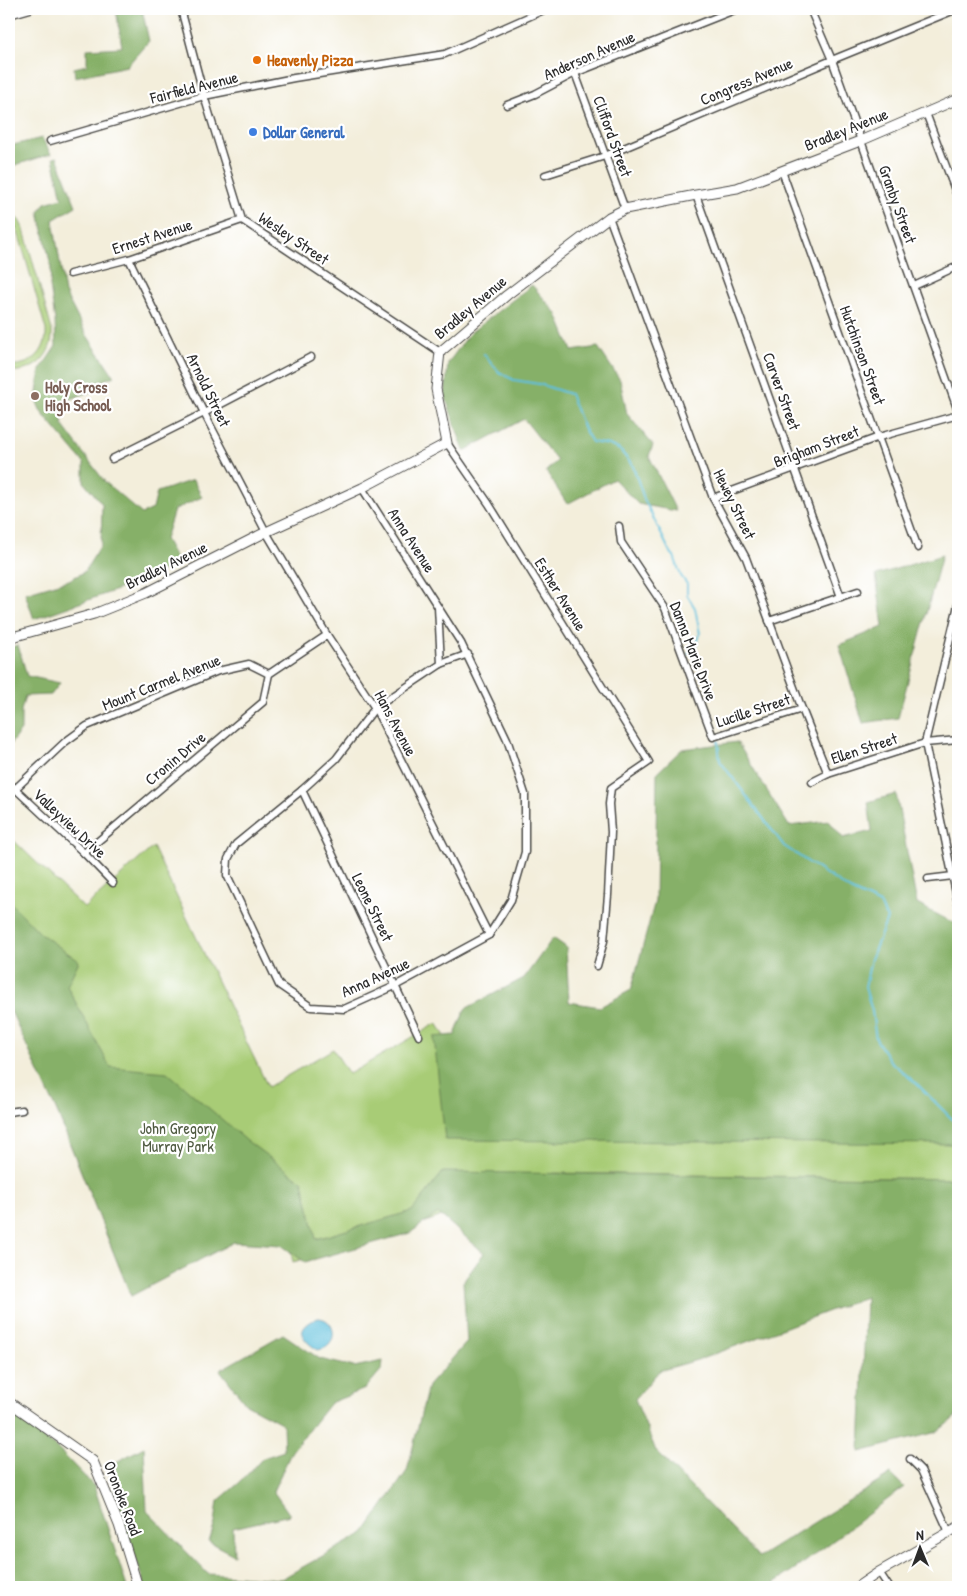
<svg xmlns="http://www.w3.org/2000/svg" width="967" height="1596" viewBox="0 0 967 1596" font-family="'Patrick Hand',sans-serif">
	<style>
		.green { fill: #a8cc76; stroke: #6a7c50 }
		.forest { fill: #86b067; stroke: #586e49 }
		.water { fill: #5ec0dc; stroke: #447684 }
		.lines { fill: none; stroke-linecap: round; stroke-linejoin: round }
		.stream { stroke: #5ec0dc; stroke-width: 2 }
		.street-casing { stroke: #494845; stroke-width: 9 }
		.secondary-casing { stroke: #494845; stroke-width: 11 }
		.street { stroke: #fff; stroke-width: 6 }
		.secondary { stroke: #fff; stroke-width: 9 }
		.food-dot { fill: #e8710a; stroke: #fff; stroke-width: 2 }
		.shop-dot { fill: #3f7fe0; stroke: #fff; stroke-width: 2 }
		.education-dot { fill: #8d6e63; stroke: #fff; stroke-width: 2 }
		.labels { text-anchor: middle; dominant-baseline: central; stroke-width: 4.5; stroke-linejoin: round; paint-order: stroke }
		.street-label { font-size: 16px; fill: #2b2b2b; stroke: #fff }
		.food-label { font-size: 16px; font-weight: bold; fill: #c56008; stroke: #fff; text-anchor: start }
		.shop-label { font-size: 16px; font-weight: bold; fill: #366cbe; stroke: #fff; text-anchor: start }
		.education-label { font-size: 16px; font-weight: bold; fill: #785e54; stroke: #fff; text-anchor: start }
		.park-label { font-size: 16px; fill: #505b42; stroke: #fff }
	</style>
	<rect width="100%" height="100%" fill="#fff"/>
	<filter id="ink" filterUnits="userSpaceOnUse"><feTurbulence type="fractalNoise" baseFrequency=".02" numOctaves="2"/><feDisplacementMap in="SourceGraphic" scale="10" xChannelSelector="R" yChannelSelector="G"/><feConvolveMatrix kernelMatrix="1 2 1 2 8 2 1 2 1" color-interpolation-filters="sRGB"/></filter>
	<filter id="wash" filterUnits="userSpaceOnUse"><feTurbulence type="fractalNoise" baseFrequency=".0096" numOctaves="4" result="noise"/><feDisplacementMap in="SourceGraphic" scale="20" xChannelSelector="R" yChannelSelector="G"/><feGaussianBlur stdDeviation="1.12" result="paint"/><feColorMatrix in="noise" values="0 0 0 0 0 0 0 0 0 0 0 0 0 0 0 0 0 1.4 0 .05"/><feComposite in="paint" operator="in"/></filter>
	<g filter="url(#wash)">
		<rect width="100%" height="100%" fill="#f3eedb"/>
		<!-- green -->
		<g class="green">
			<path d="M9,210L19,220L24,230L52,330C54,355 34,374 9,371V365C31,367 47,352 46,330L18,232L14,223L9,217Z"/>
			<polygon points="9,836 84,908 153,847 268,1087 333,1049 349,1074 437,1023 460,1060 926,1143 958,1144 958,1179 554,1173 387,1237 293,1262 279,1201 131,1296 9,992"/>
		</g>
		<!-- forest -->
		<g class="forest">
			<polygon points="116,9 142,9 149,41 127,66 75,77 74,68 87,65 87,49 122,47"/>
			<polygon points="42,138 51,154 9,167 9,146"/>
			<polygon points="57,157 76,206 53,220 65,293 86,334 114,376 87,387 90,392 60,403 63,426 105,482 142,514 153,509 157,492 193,480 202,497 174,510 165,539 178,563 128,586 34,619 25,593 69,580 84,572 101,545 102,504 84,482 84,463 41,412 36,400 40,370 56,346 55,321 50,286 51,267 39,212 45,203 62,198 53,158"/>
			<polygon points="532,285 557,314 572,351 598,347 620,380 627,414 653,445 649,456 676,511 638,504 614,479 567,504 546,471 557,461 524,419 464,451 445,396 448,363 470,333"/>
			<polygon points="942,555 898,718 863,723 839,645 883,627 876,575"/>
			<polygon points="18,645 27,676 60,683 51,695 25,696 21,711 21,730 9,746 9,648"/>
			<polygon points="737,742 789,826 829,821 843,838 872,831 868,802 896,794 917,904 952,922 958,922 958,1144 445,1140 434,1037 455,1035 465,1009 524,978 553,938 566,947 569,1002 600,1007 631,990 655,901 657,773 682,749"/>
			<polygon points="9,901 41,934 79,961 67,986 110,1067 167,1072 247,1141 303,1182 316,1239 412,1211 443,1172 958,1179 958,1415 937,1432 860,1452 866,1297 704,1358 659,1371 635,1399 656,1451 759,1557 891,1474 904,1487 805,1562 768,1587 145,1587 107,1467 144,1447 147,1511 208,1574 281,1579 364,1533 407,1471 428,1386 467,1342 463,1282 484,1253 438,1213 410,1233 305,1262 281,1245 234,1242 131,1296 58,1114 9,1007"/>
			<polygon points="283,1334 320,1359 354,1367 383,1361 382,1369 365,1389 330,1403 292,1451 273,1491 290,1515 233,1528 234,1555 209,1542 215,1523 218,1501 239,1483 263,1458 284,1451 283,1424 246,1404 220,1370"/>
			<polygon points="9,1412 56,1447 94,1486 127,1587 9,1587"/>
		</g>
		<!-- water -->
		<path class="water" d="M318,1318C332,1318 338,1335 329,1345C326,1348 323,1349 318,1350C300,1339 295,1328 318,1318Z"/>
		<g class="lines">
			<!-- stream -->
			<g class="stream">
				<polyline points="484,354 499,372 514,380 539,384 570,394 584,429 592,442 609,445 620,450 633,466 644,499 670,552 674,556 681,576 687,584 687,595 695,608 700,634 696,646 688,654"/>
				<polyline points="718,741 720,761 784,846 850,890 880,904 887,919 871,959 865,987 872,1011 876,1039 890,1061 918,1085 958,1125"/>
			</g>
		</g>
	</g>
	<g filter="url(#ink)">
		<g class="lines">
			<defs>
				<g id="street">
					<polyline points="181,9 204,96 242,220 440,352"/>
					<polyline points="810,9 832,60 958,411"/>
					<polyline points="9,15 30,9"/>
					<polyline points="575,73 625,209"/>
					<polyline points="507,105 535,94 575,73 737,9"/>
					<polyline points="926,113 958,198"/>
					<polyline points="50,141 204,96 294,78 445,54 546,9"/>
					<polyline points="782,171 918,548"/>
					<polyline points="545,175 605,156 832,60 957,9"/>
					<polyline points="951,179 958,177"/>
					<polyline points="696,195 841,597"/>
					<polyline points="609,217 713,498 746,558 802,709 828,774"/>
					<polyline points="129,259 204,413 266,532 327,635 375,708 489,935"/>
					<polyline points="70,274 129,259 242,220"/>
					<polyline points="914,286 958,266"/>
					<polyline points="447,443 489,504 649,762 611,788 609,804 611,832 608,895 604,941 597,966"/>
					<polyline points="112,459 204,413 311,357"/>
					<polyline points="362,488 461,643 507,739 525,794 525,852 511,900 489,935 395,986 344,1009 311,1007 279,985 227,875 228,859 236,844 302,790 336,759 375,708 441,664 438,607"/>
					<polyline points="713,498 879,437 958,415"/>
					<polyline points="619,526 621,542 665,608 713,737 802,709"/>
					<polyline points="958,605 925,743 958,903"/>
					<polyline points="769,621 858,591"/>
					<polyline points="441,664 468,654"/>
					<polyline points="812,782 828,774 925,743 958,740"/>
					<polyline points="9,783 84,853 113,883"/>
					<polyline points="15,789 65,742 87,726 218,671 249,664 269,674 327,635"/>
					<polyline points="302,790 419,1036"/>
					<polyline points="84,853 263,702 269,674"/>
					<polyline points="928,879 953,876"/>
					<polyline points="9,1112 22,1110"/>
					<polyline points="910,1459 921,1470 949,1532"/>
					<polyline points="879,1572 889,1587"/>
				</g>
				<g id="secondary">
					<polyline points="9,638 94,614 146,593 266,532 362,488 447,443 436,389 440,352 507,295 609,217 625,209 696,195 737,188 860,141 958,99"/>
					<polyline points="9,1402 93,1461 119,1525 138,1587"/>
					<polyline points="857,1587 879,1572 958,1527"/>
				</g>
			</defs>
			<!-- street casing -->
			<use href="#street" class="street-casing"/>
			<!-- secondary casing -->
			<use href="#secondary" class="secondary-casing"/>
			<!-- street -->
			<use href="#street" class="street"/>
			<!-- secondary -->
			<use href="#secondary" class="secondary"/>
		</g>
	</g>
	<!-- markers -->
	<circle class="food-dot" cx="257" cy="60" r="5"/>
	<circle class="shop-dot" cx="253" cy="132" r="5"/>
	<circle class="education-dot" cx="35" cy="396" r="5"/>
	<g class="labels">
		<!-- street labels -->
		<g class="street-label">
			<text transform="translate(589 55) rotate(-24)">Anderson Avenue</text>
			<text transform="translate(746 81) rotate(-23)">Congress Avenue</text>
			<text transform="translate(194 87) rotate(-14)">Fairfield Avenue</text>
			<text transform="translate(846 129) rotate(-22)">Bradley Avenue</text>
			<text transform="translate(613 136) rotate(70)">Clifford Street</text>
			<text transform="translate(898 204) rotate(70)">Granby Street</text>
			<text transform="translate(152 236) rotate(-18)">Ernest Avenue</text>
			<text transform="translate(294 238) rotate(34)">Wesley Street</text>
			<text transform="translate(470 307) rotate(-40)">Bradley Avenue</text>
			<text transform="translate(863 355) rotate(70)">Hutchinson Street</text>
			<text transform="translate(209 390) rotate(64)">Arnold Street</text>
			<text transform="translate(782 391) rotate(70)">Carver Street</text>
			<text transform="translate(816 446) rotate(-21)">Brigham Street</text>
			<text transform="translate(735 504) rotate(64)">Hewey Street</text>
			<text transform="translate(412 540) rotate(57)">Anna Avenue</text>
			<text transform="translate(166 565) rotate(-26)">Bradley Avenue</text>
			<text transform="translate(561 594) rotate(58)">Esther Avenue</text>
			<text transform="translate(694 651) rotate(69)">Danna Marie Drive</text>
			<text transform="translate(161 682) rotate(-22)">Mount Carmel Avenue</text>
			<text transform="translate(753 710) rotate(-18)">Lucille Street</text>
			<text transform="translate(396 723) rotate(62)">Hans Avenue</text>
			<text transform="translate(864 748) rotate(-18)">Ellen Street</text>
			<text transform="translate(175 758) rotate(-40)">Cronin Drive</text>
			<text transform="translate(70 823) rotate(43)">Valleyview Drive</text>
			<text transform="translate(373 907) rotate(64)">Leone Street</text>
			<text transform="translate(375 977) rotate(-25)">Anna Avenue</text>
			<text transform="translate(123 1498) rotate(69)">Oronoke Road</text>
		</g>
		<!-- food labels -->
		<g class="food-label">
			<text x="267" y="60">Heavenly Pizza</text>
		</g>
		<!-- shop labels -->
		<g class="shop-label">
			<text x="263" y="132">Dollar General</text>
		</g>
		<!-- education labels -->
		<g class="education-label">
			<text x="45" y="387">Holy Cross<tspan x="45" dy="18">High School</tspan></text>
		</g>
		<!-- park labels -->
		<g class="park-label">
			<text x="178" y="1128">John Gregory<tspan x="178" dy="18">Murray Park</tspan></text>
		</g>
	</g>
	<!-- margin -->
	<rect width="967" height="1596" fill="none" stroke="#fff" stroke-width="30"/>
	<!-- north arrow -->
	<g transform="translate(920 1548) rotate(359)" stroke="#ffffff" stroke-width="4" paint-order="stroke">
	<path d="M0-4L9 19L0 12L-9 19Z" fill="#2b2b2b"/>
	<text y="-8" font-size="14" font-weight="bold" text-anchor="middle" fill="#2b2b2b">N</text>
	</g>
</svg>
